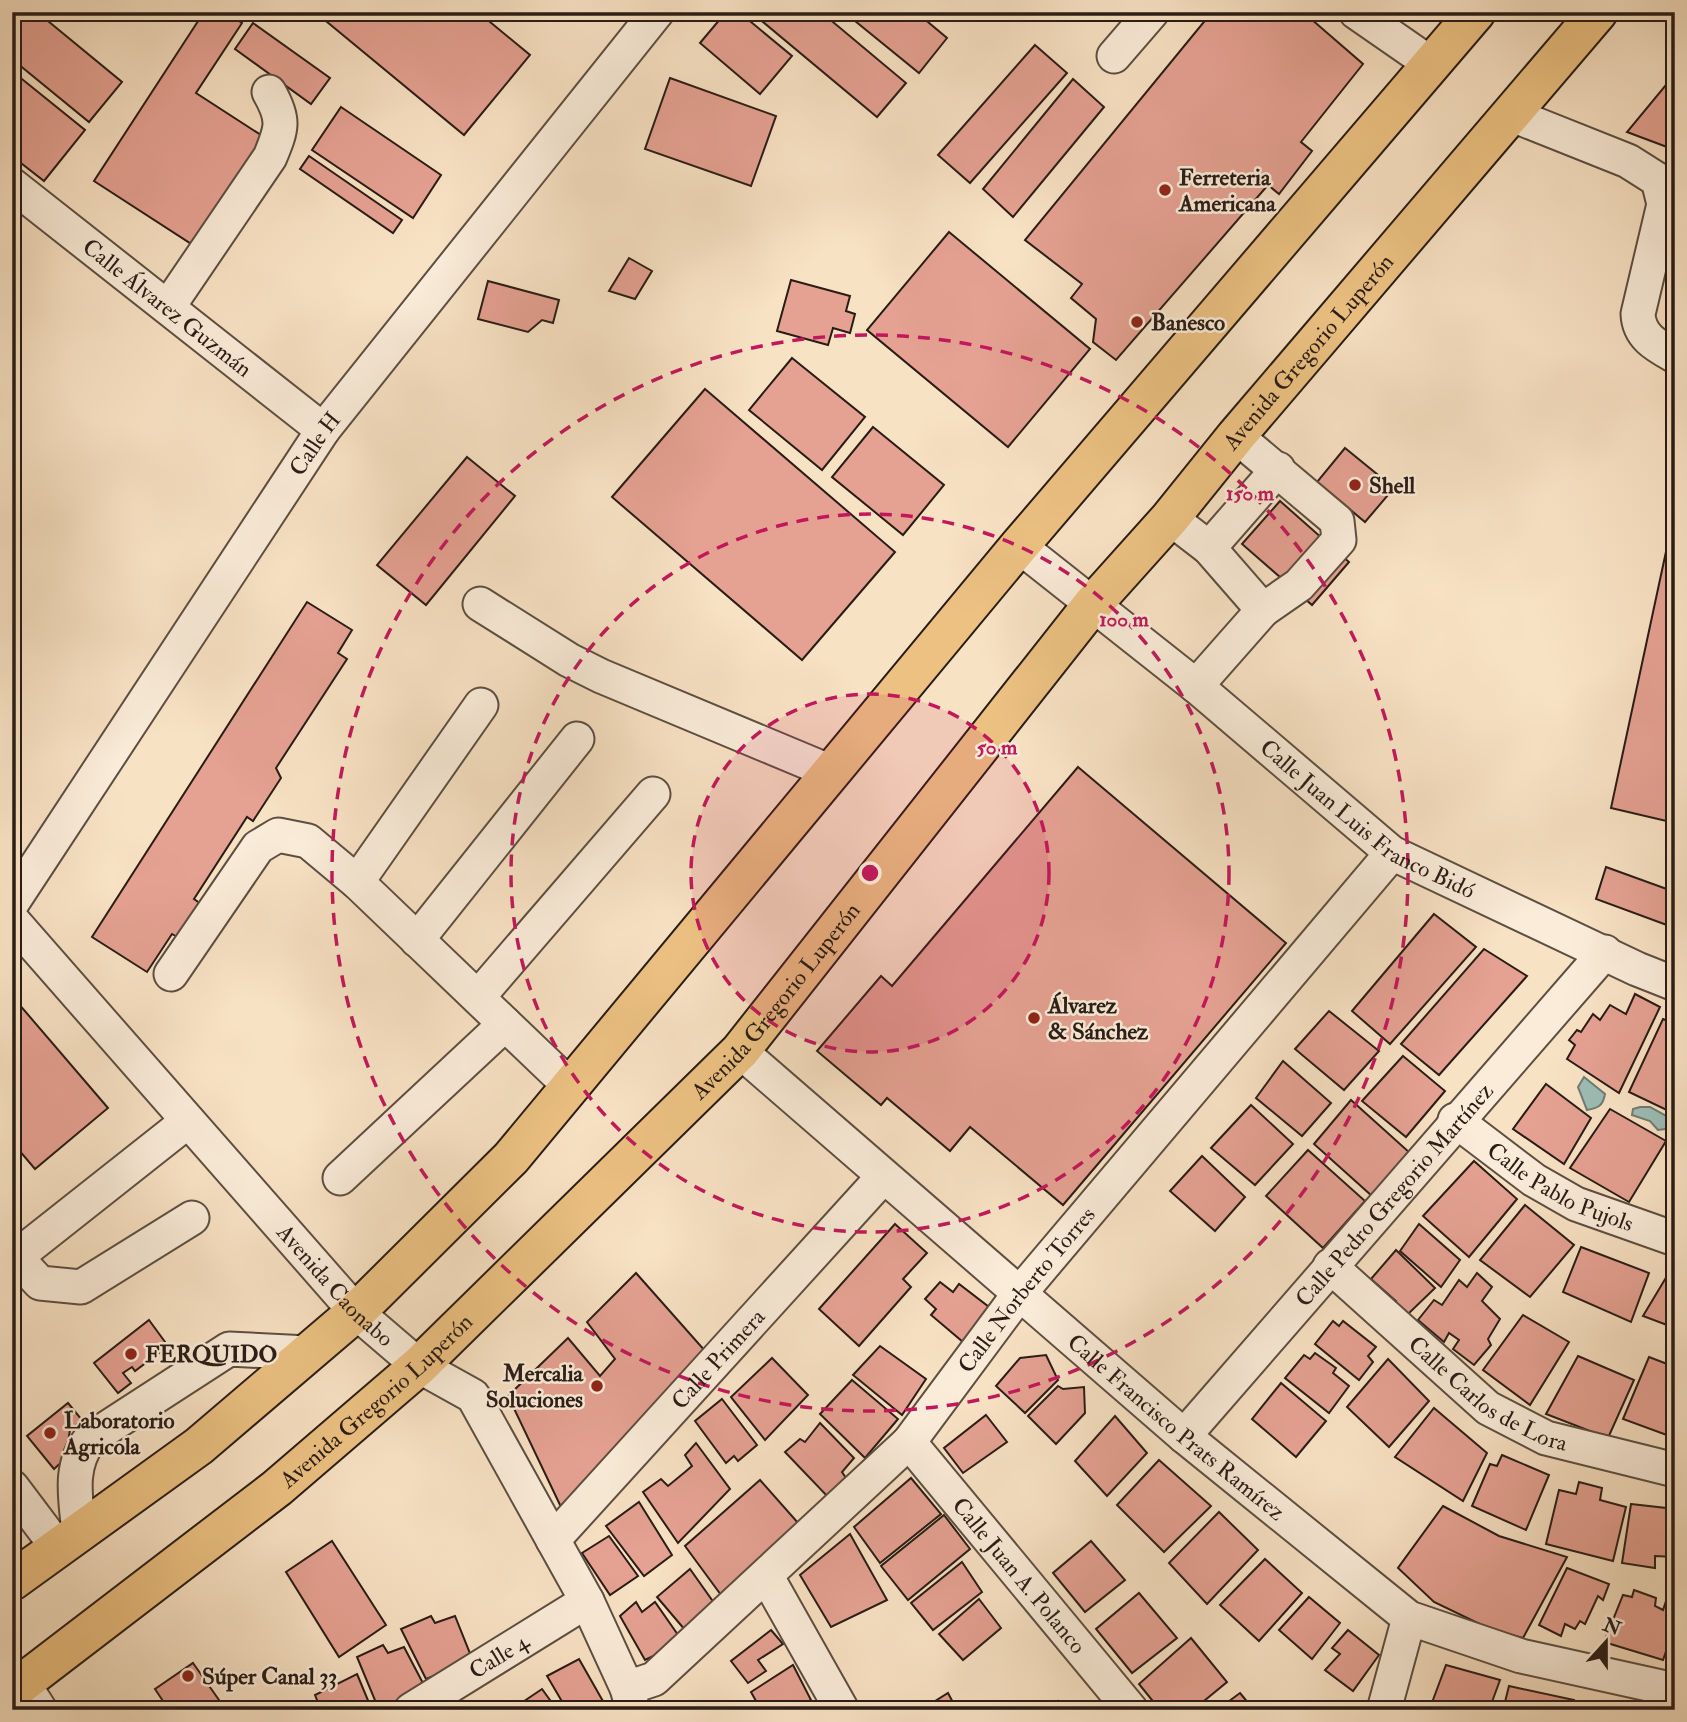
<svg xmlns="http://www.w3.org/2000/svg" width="1687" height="1722" viewBox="0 0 1687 1722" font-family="'IM FELL Double Pica',serif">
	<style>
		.water { fill: #9dbdb5; stroke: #6f7d75; stroke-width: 2 }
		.building { fill: #e5a192; stroke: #291c16; stroke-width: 2 }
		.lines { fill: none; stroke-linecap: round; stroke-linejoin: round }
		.minor-casing { stroke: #5d4e42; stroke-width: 37 }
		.major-casing { stroke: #291c16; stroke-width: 42 }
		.minor { stroke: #faecd9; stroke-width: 33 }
		.major { stroke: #ecc182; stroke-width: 38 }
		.ring { fill: none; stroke: #c2185b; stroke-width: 3.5; stroke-dasharray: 12 9 }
		.poi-dot { fill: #8f2418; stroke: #faecd9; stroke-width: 2.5 }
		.labels { text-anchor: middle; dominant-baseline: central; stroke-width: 5; stroke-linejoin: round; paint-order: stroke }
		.poi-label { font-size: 23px; font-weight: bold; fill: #291c16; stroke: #faecd9; text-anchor: start }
		.street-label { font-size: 23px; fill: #291c16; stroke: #faecd9 }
		.centre { fill: #c2185b; stroke: #faecd9; stroke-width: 3.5 }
		.ring-label { font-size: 21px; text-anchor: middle; font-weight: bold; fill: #c2185b; stroke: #faecd9; stroke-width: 5; stroke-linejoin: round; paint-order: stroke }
	</style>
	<rect width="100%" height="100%" fill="#f8e2c4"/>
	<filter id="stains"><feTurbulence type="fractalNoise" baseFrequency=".00286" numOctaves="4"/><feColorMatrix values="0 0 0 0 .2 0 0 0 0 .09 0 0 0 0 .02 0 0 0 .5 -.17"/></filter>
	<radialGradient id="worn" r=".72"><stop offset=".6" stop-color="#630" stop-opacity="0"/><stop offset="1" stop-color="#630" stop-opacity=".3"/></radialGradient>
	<!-- water -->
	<g class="water">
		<path d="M1584,1077L1605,1094C1603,1106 1598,1108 1587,1110L1578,1087Z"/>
		<polygon points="1640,1107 1650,1107 1668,1117 1669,1124 1665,1129 1658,1130 1650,1121 1632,1115 1633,1109"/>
	</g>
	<!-- building -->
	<g class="building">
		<polygon points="26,12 37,12 122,82 89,122 12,59 12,28"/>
		<polygon points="204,12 226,12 242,23 196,93 264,137 193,245 94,181"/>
		<polygon points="315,12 478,12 530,55 464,135"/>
		<polygon points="726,12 739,12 792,56 760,94 700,43"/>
		<polygon points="751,12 821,12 906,83 877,117"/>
		<polygon points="844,12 916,12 947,38 919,73"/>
		<polygon points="1212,12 1303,12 1363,64 1301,142 1312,151 1279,194 1268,185 1116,360 1093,342 1096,319 1071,298 1082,284 1025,240"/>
		<polygon points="253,23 330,78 311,104 235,49"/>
		<polygon points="1035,45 1067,73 970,183 938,155"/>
		<polygon points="12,71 85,130 44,181 12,156"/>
		<polygon points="1675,74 1675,150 1627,132"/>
		<polygon points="670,78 776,116 751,186 645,149"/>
		<polygon points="1073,79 1104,107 1013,217 983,189"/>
		<polygon points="341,107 441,175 413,218 312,150"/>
		<polygon points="309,156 402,220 393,233 300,169"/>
		<polygon points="949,232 1090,349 1008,447 867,330"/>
		<polygon points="629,258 652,271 635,299 609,291"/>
		<polygon points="791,280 850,296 846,311 855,314 850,333 833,328 828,345 777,331"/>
		<polygon points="488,281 559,300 553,323 542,320 528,332 478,319"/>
		<polygon points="792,358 865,417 822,470 749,410"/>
		<polygon points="705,389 895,552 802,660 612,497"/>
		<polygon points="873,427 944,485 903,535 832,477"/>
		<polygon points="1345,448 1394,488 1365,522 1317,482"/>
		<polygon points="467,457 515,496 426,605 377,565"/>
		<polygon points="1280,501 1349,562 1312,605 1242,544"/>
		<polygon points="1673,519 1675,520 1675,823 1611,808"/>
		<polygon points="307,602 352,630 338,653 347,659 276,768 281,778 253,821 247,817 194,899 201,904 179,938 172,934 147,972 92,937"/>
		<polygon points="1078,767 1286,943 1063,1205 970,1127 950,1151 887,1098 881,1105 817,1051 881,976 892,986"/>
		<polygon points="1606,867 1675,892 1675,928 1596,899"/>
		<polygon points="1434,914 1476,947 1390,1044 1352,1011"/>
		<polygon points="1484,949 1527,976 1439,1075 1401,1044"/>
		<polygon points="1635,994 1660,1007 1619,1093 1567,1059 1575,1045 1569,1040 1577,1030 1581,1032 1593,1014 1600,1020 1610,1005 1626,1014"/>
		<polygon points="12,996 108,1108 35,1169 12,1142"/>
		<polygon points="1329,1011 1379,1051 1344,1090 1295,1049"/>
		<polygon points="1663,1019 1675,1024 1675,1114 1629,1092"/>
		<polygon points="1403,1056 1445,1091 1406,1137 1362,1101"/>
		<polygon points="1283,1061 1331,1103 1302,1136 1256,1098"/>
		<polygon points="1546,1084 1591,1118 1564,1164 1513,1129"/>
		<polygon points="1351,1100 1410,1153 1372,1196 1314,1144"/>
		<polygon points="1251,1105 1293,1144 1255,1185 1211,1148"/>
		<polygon points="1610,1109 1666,1141 1629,1202 1570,1168"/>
		<polygon points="1308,1150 1365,1201 1323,1248 1266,1196"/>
		<polygon points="1202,1156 1245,1197 1215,1231 1170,1191"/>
		<polygon points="1474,1161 1517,1199 1469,1257 1423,1216"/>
		<polygon points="1525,1205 1574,1245 1530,1297 1480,1260"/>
		<polygon points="895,1224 927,1253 903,1279 911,1287 859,1346 819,1309"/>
		<polygon points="1419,1224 1460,1260 1441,1287 1400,1251"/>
		<polygon points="1581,1247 1649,1273 1631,1322 1563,1292"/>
		<polygon points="1396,1250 1435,1288 1405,1317 1392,1306 1396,1301 1371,1279"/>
		<polygon points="1670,1271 1675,1272 1675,1328 1643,1316"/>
		<polygon points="636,1273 706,1352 561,1507 508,1396 568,1338 600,1376 615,1359 587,1322"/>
		<polygon points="1477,1273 1492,1287 1482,1301 1500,1319 1488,1339 1491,1345 1474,1365 1453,1349 1459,1340 1449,1333 1444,1342 1418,1320 1434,1300 1442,1305 1459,1280 1467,1287"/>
		<polygon points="940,1282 953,1292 959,1284 989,1307 963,1342 931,1315 936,1309 925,1299"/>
		<polygon points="1523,1315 1569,1342 1530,1405 1483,1370"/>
		<polygon points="149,1320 168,1346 135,1371 132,1367 123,1373 131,1383 118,1393 94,1363"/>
		<polygon points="1333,1321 1339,1326 1343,1321 1376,1347 1368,1356 1373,1362 1359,1380 1315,1344"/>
		<polygon points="880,1346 926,1379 902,1415 853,1375"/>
		<polygon points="1315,1353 1336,1368 1333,1373 1349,1386 1329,1413 1285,1378 1304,1355 1310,1359"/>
		<polygon points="1046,1355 1058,1380 1025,1413 996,1386 1020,1358"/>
		<polygon points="1578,1356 1634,1380 1608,1438 1546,1414"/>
		<polygon points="1649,1357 1675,1367 1675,1438 1623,1419"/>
		<polygon points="772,1358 808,1395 765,1440 731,1397"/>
		<polygon points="1388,1359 1429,1401 1389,1447 1347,1407"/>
		<polygon points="852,1380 898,1419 865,1458 820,1414"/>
		<polygon points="1281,1383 1326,1421 1296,1457 1252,1419"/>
		<polygon points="1058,1386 1063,1389 1084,1387 1085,1413 1056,1444 1028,1416"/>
		<polygon points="722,1399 757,1445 738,1461 734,1456 726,1463 695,1421"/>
		<polygon points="68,1403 82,1420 70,1430 65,1459 54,1469 27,1436"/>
		<polygon points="1434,1408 1487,1453 1463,1501 1395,1457"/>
		<polygon points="986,1415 1007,1442 963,1473 944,1448"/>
		<polygon points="1115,1416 1147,1453 1107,1496 1075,1461"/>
		<polygon points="820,1423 854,1458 842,1472 848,1481 828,1497 785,1452 800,1439 805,1442"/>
		<polygon points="696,1443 730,1489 678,1543 643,1492 661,1479 668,1486 685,1472 692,1466 685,1455"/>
		<polygon points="1502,1455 1549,1475 1526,1530 1472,1506 1490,1464 1497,1466"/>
		<polygon points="1159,1460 1211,1506 1164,1552 1117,1505"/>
		<polygon points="911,1478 941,1514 880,1563 854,1527"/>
		<polygon points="760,1480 799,1524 724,1599 685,1546"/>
		<polygon points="1579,1482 1602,1488 1600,1500 1626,1507 1613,1561 1546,1544 1559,1490 1576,1494"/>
		<polygon points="639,1502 672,1555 644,1576 606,1526"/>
		<polygon points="1631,1504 1675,1509 1675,1557 1655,1556 1655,1568 1622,1563"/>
		<polygon points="1443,1506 1499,1536 1567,1557 1523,1638 1490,1629 1434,1602 1398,1568"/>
		<polygon points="1219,1512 1258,1550 1207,1604 1169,1563"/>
		<polygon points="944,1515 970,1549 908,1600 881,1566"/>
		<polygon points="850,1534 887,1600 831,1627 800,1575"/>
		<polygon points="609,1536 638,1576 610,1595 582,1553"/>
		<polygon points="332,1541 386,1625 339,1657 286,1572"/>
		<polygon points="1091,1541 1125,1580 1085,1612 1053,1573"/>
		<polygon points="1265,1559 1302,1593 1259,1641 1220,1605"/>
		<polygon points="962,1562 982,1592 933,1630 911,1603"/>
		<polygon points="1567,1568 1609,1584 1603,1600 1598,1596 1585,1624 1580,1621 1575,1629 1565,1624 1561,1636 1539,1625"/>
		<polygon points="690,1569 719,1610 691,1637 657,1597"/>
		<polygon points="1634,1590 1656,1598 1655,1606 1663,1610 1667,1598 1675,1601 1675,1625 1663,1660 1604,1642 1623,1595 1632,1597"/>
		<polygon points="1139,1593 1177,1638 1132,1673 1096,1629"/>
		<polygon points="1309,1597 1340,1623 1312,1659 1279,1630"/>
		<polygon points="979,1599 1001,1628 963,1660 939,1634"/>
		<polygon points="636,1602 642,1612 655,1602 683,1642 645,1660 620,1616"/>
		<polygon points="431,1616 435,1623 455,1616 473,1661 426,1679 401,1629"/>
		<polygon points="771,1630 783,1644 758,1660 766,1671 748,1683 731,1661"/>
		<polygon points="1348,1630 1379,1655 1353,1691 1325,1670 1340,1654 1332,1648"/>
		<polygon points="1191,1638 1227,1682 1193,1710 1160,1710 1139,1684"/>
		<polygon points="383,1645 388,1653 404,1647 426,1689 379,1710 357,1657"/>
		<polygon points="579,1659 608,1710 567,1710 547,1676"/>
		<polygon points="193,1663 226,1710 169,1710 155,1689"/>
		<polygon points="793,1665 811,1700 792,1710 761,1710 751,1692"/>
		<polygon points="1446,1665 1500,1680 1489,1710 1430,1708"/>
		<polygon points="357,1674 372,1710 321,1710 315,1695"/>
		<polygon points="1509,1686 1574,1700 1572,1710 1503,1710"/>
		<polygon points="542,1689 555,1707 553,1710 511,1710"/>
		<polygon points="948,1693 957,1710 921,1710"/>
		<polygon points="1240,1693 1254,1710 1217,1710"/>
		<polygon points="1058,1701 1066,1710 1048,1710"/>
		<polygon points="736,1703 738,1710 703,1710"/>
	</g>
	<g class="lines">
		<defs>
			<g id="minor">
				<polyline points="1356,12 1431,64"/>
				<polyline points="1114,56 1152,12"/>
				<path d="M1510,114L1628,161L1658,180L1664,204L1638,314C1639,337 1657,346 1675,356"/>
				<path id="s1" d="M12,185L323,430"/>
				<path d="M168,307L270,157C282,128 285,120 269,92"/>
				<polyline points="1236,436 1337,521 1339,540 1299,585 1263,610"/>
				<polyline points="1170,518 1209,548 1263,610 1196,686"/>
				<path id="s2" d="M1019,546L1196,686L1392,853L1637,969L1675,984"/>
				<polyline points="1209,548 1278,469"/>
				<polyline points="480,604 569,660 601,676 831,772"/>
				<polyline points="357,882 481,705"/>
				<path id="s3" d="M12,903L323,430L657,12"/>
				<path id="s4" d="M12,920L356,1312L419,1366L473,1396L587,1601L627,1688L633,1710"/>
				<polyline points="417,940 577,739"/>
				<polyline points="171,974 258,847 278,835 308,841 357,882 570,1086"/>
				<polyline points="478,997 653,794"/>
				<path id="s5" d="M740,1051L1184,1436L1409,1618L1521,1656L1675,1690"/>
				<path id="s6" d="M1455,1120L1534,1180L1576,1204L1675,1239"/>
				<polyline points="340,1178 505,1024"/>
				<polyline points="12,1253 40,1283 81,1287 192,1218"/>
				<polyline points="16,1257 188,1121"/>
				<path id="s7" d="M1330,1266L1488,1408L1546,1438L1675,1470"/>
				<path id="s8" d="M1184,1436L1605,952"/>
				<path id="s9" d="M909,1442L1131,1710"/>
				<polyline points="12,1487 58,1548"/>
				<path d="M79,1533C76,1499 68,1468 90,1439L229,1349L308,1353"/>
				<path id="s10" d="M553,1540L883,1177"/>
				<polyline points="767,1577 842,1710"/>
				<polyline points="23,1683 40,1710"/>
				<path id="s11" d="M627,1688L654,1679L909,1442L1019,1294L1392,853"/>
				<path id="s12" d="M411,1710L587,1601"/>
				<polyline points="1384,1710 1409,1618"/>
			</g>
			<g id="major">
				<polyline points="12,1581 199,1446 356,1312 511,1158 1019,546 1476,12"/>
				<path id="s13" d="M12,1691L277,1488L419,1366L740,1051L1092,605L1170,518L1236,436L1598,12"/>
			</g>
		</defs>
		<!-- minor casing -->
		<use href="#minor" class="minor-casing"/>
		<!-- major casing -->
		<use href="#major" class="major-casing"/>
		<!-- minor -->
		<use href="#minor" class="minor"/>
		<!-- major -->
		<use href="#major" class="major"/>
	</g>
	<!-- distance rings -->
	<circle cx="870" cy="873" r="179" fill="#c2185b" fill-opacity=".12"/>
	<g class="ring">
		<circle cx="870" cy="873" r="179"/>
		<circle cx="870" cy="873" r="359"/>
		<circle cx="870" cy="873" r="538"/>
	</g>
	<!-- markers -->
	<g class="poi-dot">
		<circle cx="1165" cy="190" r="7"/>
		<circle cx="1137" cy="322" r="7"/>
		<circle cx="1355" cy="485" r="7"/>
		<circle cx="1034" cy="1018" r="7"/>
		<circle cx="131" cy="1354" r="7"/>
		<circle cx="597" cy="1386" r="7"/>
		<circle cx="50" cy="1433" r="7"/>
		<circle cx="188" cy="1676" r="7"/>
	</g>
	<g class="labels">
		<!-- poi labels -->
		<g class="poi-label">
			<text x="1179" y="177">Ferreteria<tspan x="1179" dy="26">Americana</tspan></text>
			<text x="1151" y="322">Banesco</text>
			<text x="1369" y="485">Shell</text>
			<text x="1048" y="1005">Álvarez<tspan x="1048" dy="26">&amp; Sánchez</tspan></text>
			<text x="145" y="1354">FERQUIDO</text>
			<text x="583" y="1373" text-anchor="end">Mercalia<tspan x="583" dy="26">Soluciones</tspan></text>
			<text x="64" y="1420">Laboratorio<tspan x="64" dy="26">Agricola</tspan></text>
			<text x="202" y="1676">Súper Canal 33</text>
		</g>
		<!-- street labels -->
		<g class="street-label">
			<text stroke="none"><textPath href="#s1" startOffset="198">Calle Álvarez Guzmán</textPath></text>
			<text stroke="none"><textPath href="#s13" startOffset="1872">Avenida Gregorio Luperón</textPath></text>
			<text stroke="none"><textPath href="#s3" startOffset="550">Calle H</textPath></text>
			<text stroke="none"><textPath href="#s2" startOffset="444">Calle Juan Luis Franco Bidó</textPath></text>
			<text stroke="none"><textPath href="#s13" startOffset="1032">Avenida Gregorio Luperón</textPath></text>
			<text stroke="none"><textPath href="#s6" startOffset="126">Calle Pablo Pujols</textPath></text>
			<text stroke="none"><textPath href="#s8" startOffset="320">Calle Pedro Gregorio Martínez</textPath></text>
			<text stroke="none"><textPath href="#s4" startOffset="488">Avenida Caonabo</textPath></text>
			<text stroke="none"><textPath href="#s11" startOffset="569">Calle Norberto Torres</textPath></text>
			<text stroke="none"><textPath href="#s10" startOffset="245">Calle Primera</textPath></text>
			<text stroke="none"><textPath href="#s7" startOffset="205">Calle Carlos de Lora</textPath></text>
			<text stroke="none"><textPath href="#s13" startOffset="466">Avenida Gregorio Luperón</textPath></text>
			<text stroke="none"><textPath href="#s5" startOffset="576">Calle Francisco Prats Ramírez</textPath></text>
			<text stroke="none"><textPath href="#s9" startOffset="173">Calle Juan A. Polanco</textPath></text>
			<text stroke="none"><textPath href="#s12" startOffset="103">Calle 4</textPath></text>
		</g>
	</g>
	<circle cx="870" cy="873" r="10" class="centre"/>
	<g class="ring-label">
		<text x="1250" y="500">150 m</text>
		<text x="1124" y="626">100 m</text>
		<text x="997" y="754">50 m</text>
	</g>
	<!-- margin -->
	<rect width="1687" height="1722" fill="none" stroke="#f8e2c4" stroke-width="42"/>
	<rect x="14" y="14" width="1659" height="1694" fill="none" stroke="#291c16" stroke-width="3.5"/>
	<rect x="21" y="21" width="1645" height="1680" fill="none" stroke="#291c16" stroke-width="2"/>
	<!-- north arrow -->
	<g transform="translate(1606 1642) rotate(21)" stroke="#faecd9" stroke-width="5" paint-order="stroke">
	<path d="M0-5L12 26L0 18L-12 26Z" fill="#291c16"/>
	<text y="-10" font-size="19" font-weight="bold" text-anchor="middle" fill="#291c16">N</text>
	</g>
	<rect width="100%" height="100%" filter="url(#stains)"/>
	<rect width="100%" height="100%" fill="url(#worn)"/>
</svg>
